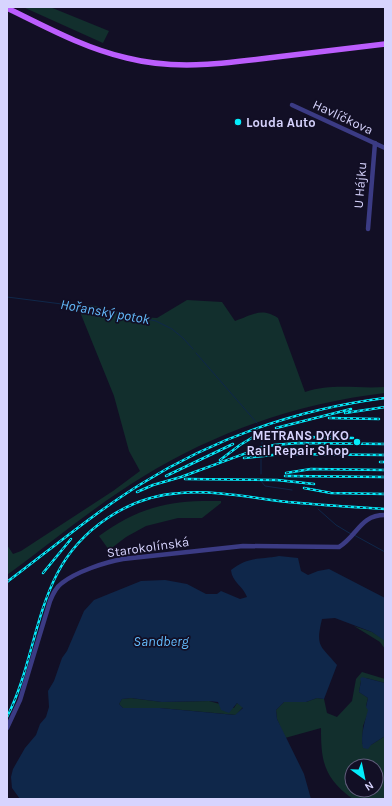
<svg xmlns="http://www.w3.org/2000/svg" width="392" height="806" viewBox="0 0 392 806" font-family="Karla,sans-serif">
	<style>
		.green { fill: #122f2d; fill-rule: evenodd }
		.water { fill: #0f274a; fill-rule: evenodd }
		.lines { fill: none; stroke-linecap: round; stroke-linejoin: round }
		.stream { stroke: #0f274a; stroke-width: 1 }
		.minor { stroke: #3b3b84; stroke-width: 4.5 }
		.major { stroke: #bb5dfd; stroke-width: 5.5 }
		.rail-casing { stroke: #04ecfb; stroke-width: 2.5 }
		.rail { stroke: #120f25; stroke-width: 1; stroke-dasharray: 3; stroke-linecap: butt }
		.poi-dot { fill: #04ecfb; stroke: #120f25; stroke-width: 1.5 }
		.labels { text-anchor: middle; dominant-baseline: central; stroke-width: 3.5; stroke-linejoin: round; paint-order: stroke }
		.street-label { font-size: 13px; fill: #d7d4fe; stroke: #120f25 }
		.poi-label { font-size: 13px; font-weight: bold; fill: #d7d4fe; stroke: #120f25; text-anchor: start }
		.water-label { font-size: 14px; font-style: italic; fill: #64bcfd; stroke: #120f25 }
	</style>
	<rect width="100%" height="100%" fill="#120f25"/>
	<!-- green -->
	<g class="green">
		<polygon points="23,7 50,7 109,31 103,43"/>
		<path d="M187,300L222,302L235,321C253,315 261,307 278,318L305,392C333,383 356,389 385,387V393C300,403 217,431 144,476C96,505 52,542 7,575V545L13,554L21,551L113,491L140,471L129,451L114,396L78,307L91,305L140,317L157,318Z"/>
		<path d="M202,501H221V503L202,518H178L146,526L126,537L109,550L99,536C132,512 160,502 202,501Z"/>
		<polygon points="354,626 372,632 384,639 385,649 380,642"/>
		<path d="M362,672L385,679V683L366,678L361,681L359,692L368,698L366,706L369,710L363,726L362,744L371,745L385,736V799H353C324,778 321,762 321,728L285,738L277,719L276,710L284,702H306L317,698L324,699L327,713L337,717L352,701L356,679ZM352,766H376V790H352Z"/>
		<polygon points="131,698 162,702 209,701 234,708 237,703 243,707 236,715 160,708 123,708 119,704 122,699"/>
	</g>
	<!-- water -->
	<g class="water">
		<path d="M279,556L298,558L301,571L308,575L318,571L329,569L385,598V641L372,632L335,618L322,619C315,648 321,645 337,665L324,699L317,698L306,702H284L276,710L277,719L304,774L311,799H20L12,788L11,777L13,769L25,748L36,735L40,724L46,717L49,707L48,691L54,681L62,658L67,651L84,611L94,600L141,581L165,580L187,584L206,594H217L221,591L240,599L247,597C243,586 232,582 231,570C249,556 258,560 279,556ZM131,698L162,702L209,701L218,702L221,710L229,713L237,703L243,708L235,715L160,708H123L119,704L122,699Z"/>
		<path d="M362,677L385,683V736L371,745L368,749L363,748C360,736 365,721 368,710L366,707L368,698L359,692L361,681L360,679Z"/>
	</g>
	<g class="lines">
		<!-- stream -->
		<g class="stream">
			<polyline points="7,297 101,309 156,321 172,329 183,338 193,349"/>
			<polyline points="196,353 257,423"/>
			<polyline points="262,444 262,437"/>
			<polyline points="261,474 261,459"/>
			<polyline points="261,481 265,486 292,490"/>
			<polyline points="318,509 336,525 351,534"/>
			<polyline points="354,535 385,552"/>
		</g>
		<!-- minor -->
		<g class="minor">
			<polyline points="292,105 385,148"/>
			<polyline points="368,229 375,143"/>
			<path d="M7,728L20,700L50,601C53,594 56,587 62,583C76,572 105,562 123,559L243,546L339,547C358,535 360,515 385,515"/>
		</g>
		<!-- major -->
		<path class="major" d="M7,8C46,27 84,48 127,58C174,70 220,64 268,58C307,53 346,49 385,44"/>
		<defs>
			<g id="rail">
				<polyline points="345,413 385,407"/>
				<polyline points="329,418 379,419"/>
				<polyline points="276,428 351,409"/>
				<polyline points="293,439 307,437 353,438"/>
				<polyline points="244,458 282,454 385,455"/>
				<polyline points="220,460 240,445 260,433"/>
				<polyline points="380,462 385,462"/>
				<polyline points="286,473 311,469 385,470"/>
				<polyline points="166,476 233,444"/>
				<polyline points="285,476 385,477"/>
				<polyline points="185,479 277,480 314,484"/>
				<polyline points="304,488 331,493 385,494"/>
				<polyline points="137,492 153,485 181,477 260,448 274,445 298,443 385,444"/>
				<polyline points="43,573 71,539"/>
				<path d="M7,582C51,549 94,513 141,484C215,438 299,409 385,398"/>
				<path d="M7,717C30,672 34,619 57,574C80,529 129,496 180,493C216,490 253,498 288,502C321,505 353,507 385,509"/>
			</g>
		</defs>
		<!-- rail casing -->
		<use href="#rail" class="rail-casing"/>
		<!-- rail -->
		<use href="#rail" class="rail"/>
	</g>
	<!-- markers -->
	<g class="poi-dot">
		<circle cx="238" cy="122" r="4"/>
		<circle cx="357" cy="442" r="4"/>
	</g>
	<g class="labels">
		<!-- street labels -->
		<g class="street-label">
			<text transform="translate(343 117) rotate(25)">Havlíčkova</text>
			<text transform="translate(360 185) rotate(-85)">U Hájku</text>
			<text transform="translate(148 547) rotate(-8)">Starokolínská</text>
		</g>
		<!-- poi labels -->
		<g class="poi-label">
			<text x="246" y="122">Louda Auto</text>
			<text x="349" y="435" text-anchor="end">METRANS DYKO<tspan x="349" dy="15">Rail Repair Shop</tspan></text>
		</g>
		<!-- water labels -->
		<g class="water-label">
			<text transform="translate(105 312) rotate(10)">Hořanský potok</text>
			<text x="161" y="641">Sandberg</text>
		</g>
	</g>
	<!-- border -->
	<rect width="392" height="806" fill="none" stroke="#d7d4fe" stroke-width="16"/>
	<!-- north arrow -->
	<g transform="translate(364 778) rotate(147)"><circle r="19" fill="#120f25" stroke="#615e7c"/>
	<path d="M0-3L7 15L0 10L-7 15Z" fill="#04ecfb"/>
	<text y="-6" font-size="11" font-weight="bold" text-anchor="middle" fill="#d7d4fe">N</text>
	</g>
</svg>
